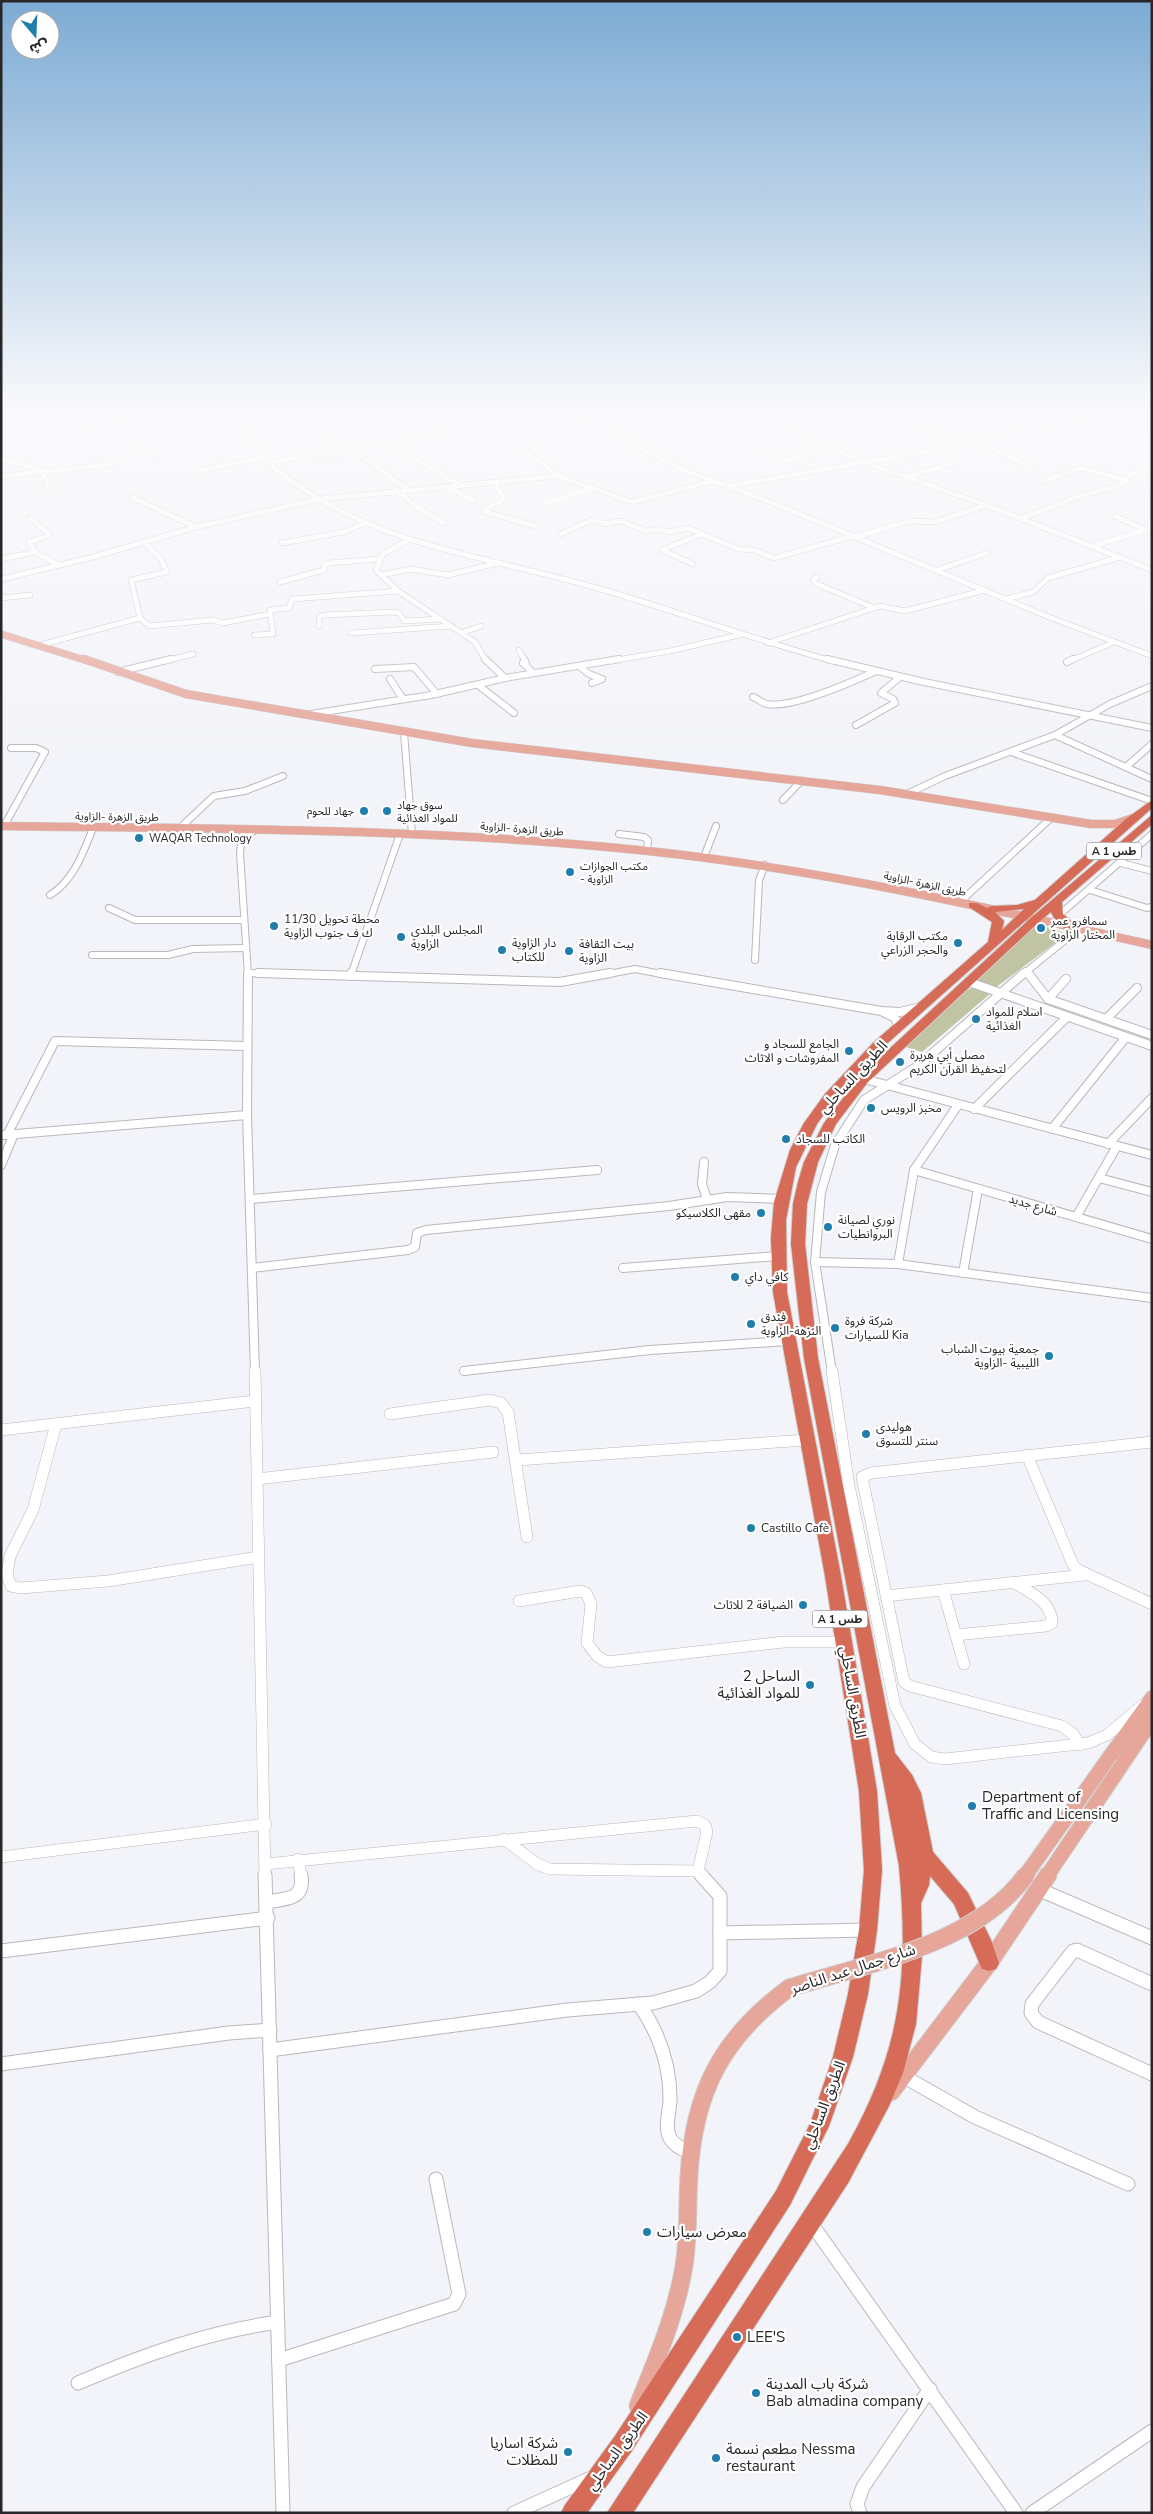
<svg xmlns="http://www.w3.org/2000/svg" width="1153" height="2514" viewBox="0 0 1153 2514" font-family="'Nunito Sans','Noto Sans Arabic',sans-serif">
	<style>
		.green { fill: #c1c4a3 }
		.lines { fill: none; stroke-linecap: round; stroke-linejoin: round }
		.minor-far4-casing { stroke: #b8b8bd; stroke-width: 6 }
		.minor-far3-casing { stroke: #b8b8bd; stroke-width: 8 }
		.minor-far2-casing { stroke: #b8b8bd; stroke-width: 10 }
		.minor-far1-casing { stroke: #b8b8bd; stroke-width: 12 }
		.minor-casing { stroke: #b8b8bd; stroke-width: 15 }
		.major-far3-casing { stroke: #cfcfd0; stroke-width: 8 }
		.major-far2-casing { stroke: #cfcfd0; stroke-width: 9 }
		.major-far1-casing { stroke: #cfcfd0; stroke-width: 16 }
		.major-casing { stroke: #cfcfd0; stroke-width: 19 }
		.highway-casing { stroke: #cfcfd0; stroke-width: 2 }
		.minor-far4 { stroke: #fff; stroke-width: 5 }
		.minor-far3 { stroke: #fff; stroke-width: 6 }
		.minor-far2 { stroke: #fff; stroke-width: 8 }
		.minor-far1 { stroke: #fff; stroke-width: 11 }
		.minor { stroke: #fff; stroke-width: 13 }
		.major-far3 { stroke: #e6a69a; stroke-width: 7 }
		.major-far2 { stroke: #e6a69a; stroke-width: 8 }
		.major-far1 { stroke: #e6a69a; stroke-width: 14 }
		.major { stroke: #e6a69a; stroke-width: 17 }
		.highway { fill: #d66b57; fill-rule: evenodd }
		.major-bridge-far1-casing { stroke: #cfcfd0; stroke-width: 16; stroke-linecap: butt }
		.major-bridge-casing { stroke: #cfcfd0; stroke-width: 19; stroke-linecap: butt }
		.major-bridge-far1 { stroke: #e6a69a; stroke-width: 14 }
		.major-bridge { stroke: #e6a69a; stroke-width: 17 }
		.poi-dot { fill: #1f7eab; stroke: #fff; stroke-width: 2 }
		.labels { text-anchor: middle; dominant-baseline: central; stroke-width: 4.5; stroke-linejoin: round; paint-order: stroke }
		.far-poi-label { font-size: 11px; fill: #272729; stroke: #fff; text-anchor: start }
		.far-street-label { font-size: 11px; fill: #272729; stroke: #fff }
		.shield { fill: #fff; stroke: #686869; stroke-width: 1 }
		.shield-label { font-size: 11px; font-weight: bold; fill: #272729 }
		.poi-label { font-size: 12px; fill: #272729; stroke: #fff; text-anchor: start }
		.street-label { font-size: 12px; fill: #272729; stroke: #fff }
		.near-street-label { font-size: 15px; fill: #272729; stroke: #fff }
		.near-poi-label { font-size: 15px; fill: #272729; stroke: #fff; text-anchor: start }
	</style>
	<rect width="100%" height="100%" fill="#f3f4f9"/>
	<!-- green -->
	<g class="green">
		<polygon points="1041,925 1067,934 995,988 976,980 975,978 1035,926"/>
		<polygon points="973,988 991,993 922,1052 903,1046 966,990"/>
	</g>
	<g class="lines">
		<defs>
			<g id="minor-far4">
				<polyline points="54,412 85,427 161,412"/>
				<polyline points="98,412 114,422"/>
				<path d="M246,412C249,427 252,442 261,455C269,466 281,473 292,481C380,547 495,558 597,588C676,611 753,639 832,661"/>
				<polyline points="389,412 426,419"/>
				<polyline points="569,412 681,469 768,501 1049,617 1152,656"/>
				<polyline points="747,412 866,463 986,505 1152,570"/>
				<polyline points="1021,412 1037,412"/>
				<polyline points="1044,412 1064,420"/>
				<polyline points="1131,412 1152,422"/>
				<polyline points="441,413 447,412"/>
				<polyline points="1,415 16,412"/>
				<polyline points="188,416 210,412"/>
				<polyline points="884,417 960,444"/>
				<polyline points="507,419 525,428 548,423"/>
				<polyline points="448,427 444,433 398,444 394,447 458,484"/>
				<polyline points="463,429 507,419 503,416 522,412"/>
				<polyline points="972,441 1036,468"/>
				<polyline points="541,448 526,452 558,476"/>
				<polyline points="137,449 156,456"/>
				<polyline points="344,452 368,447"/>
				<polyline points="766,454 785,460 834,450"/>
				<polyline points="1,459 42,470"/>
				<polyline points="366,459 407,489"/>
				<polyline points="268,463 321,453 333,455 344,452 323,435"/>
				<polyline points="197,471 263,457"/>
				<polyline points="43,472 115,464"/>
				<polyline points="1,476 43,472 49,489"/>
				<polyline points="906,477 955,463"/>
				<polyline points="1044,481 1081,468 1126,480"/>
				<polyline points="494,482 504,499 483,511 535,526"/>
				<polyline points="447,486 474,501"/>
				<polyline points="729,486 931,451 1099,412"/>
				<polyline points="396,490 417,507 444,523"/>
				<polyline points="131,497 196,527"/>
				<polyline points="546,503 592,488"/>
				<polyline points="1115,516 1146,530"/>
				<polyline points="30,518 50,535 29,542 35,552"/>
				<polyline points="1022,518 1083,495 1119,486 1130,475 1152,468"/>
				<polyline points="561,534 592,520 605,524 621,521 646,531 658,529 669,532 688,528 738,549 754,550 774,558 853,536"/>
				<polyline points="856,537 909,521 935,522 986,505"/>
				<polyline points="408,540 383,554 376,570 398,591 475,642 486,661"/>
				<polyline points="144,542 161,559 167,572 131,580 140,618 149,626 213,620 223,623 270,614"/>
				<polyline points="282,543 344,532 365,523"/>
				<polyline points="1093,546 1152,528"/>
				<polyline points="1,559 35,552 58,565"/>
				<polyline points="693,564 662,550 702,534"/>
				<polyline points="937,570 987,553"/>
				<polyline points="381,575 410,569 448,575 498,563"/>
				<polyline points="817,577 813,580 815,583 874,608"/>
				<polyline points="2,579 93,557 196,527 320,499 558,476 632,502 713,481"/>
				<polyline points="280,582 324,570 324,566 329,563 379,559"/>
				<polyline points="1,598 30,595"/>
				<polyline points="1006,599 1033,592 1048,578 1121,557"/>
				<polyline points="319,626 319,617 324,615 394,612 399,613 404,621 440,619"/>
				<polyline points="351,633 451,626"/>
				<polyline points="461,633 481,626"/>
				<polyline points="254,635 273,634 270,610 289,608 292,599 398,591"/>
				<polyline points="768,643 880,606 905,611 985,590"/>
				<polyline points="44,644 140,618"/>
				<polyline points="519,650 525,661"/>
				<polyline points="165,661 193,654"/>
				<polyline points="611,661 670,651 739,635"/>
				<polyline points="1070,661 1114,642"/>
			</g>
			<g id="minor-far3">
				<polyline points="485,659 505,678"/>
				<polyline points="827,659 924,682 1152,728"/>
				<polyline points="1067,662 1073,659"/>
				<polyline points="523,663 533,673"/>
				<polyline points="523,663 526,663 524,659"/>
				<polyline points="579,666 589,674 602,679 592,683"/>
				<polyline points="375,669 414,667 437,694"/>
				<polyline points="118,672 171,659"/>
				<polyline points="390,679 403,699"/>
				<polyline points="478,685 514,713"/>
				<path d="M753,697C758,699 762,703 767,704C792,709 852,682 876,671"/>
				<polyline points="305,715 431,695 505,678 619,659"/>
				<polyline points="856,725 895,703 893,699 881,693 900,677"/>
				<polyline points="404,732 412,834"/>
				<polyline points="1055,735 1152,779"/>
				<polyline points="1011,752 1152,801"/>
				<polyline points="1126,767 1152,744"/>
				<polyline points="907,794 945,776 1055,735 1110,704 1152,686"/>
				<polyline points="783,800 801,781"/>
				<polyline points="4,826 45,752 36,748 11,748"/>
				<polyline points="184,829 183,825 214,796 245,791 283,776"/>
				<polyline points="619,834 644,837 648,840 647,850"/>
				<polyline points="704,857 716,826"/>
				<polyline points="1121,863 1152,871"/>
				<polyline points="1090,890 1147,908 1152,907"/>
				<path d="M50,895C74,880 83,853 93,828"/>
				<polyline points="960,902 1052,817"/>
				<polyline points="109,908 135,920 243,920"/>
				<polyline points="1058,916 1152,834"/>
				<polyline points="92,955 168,955 193,949 246,948"/>
				<polyline points="755,960 759,880 765,865"/>
				<polyline points="1026,971 1029,975"/>
				<polyline points="248,973 301,975"/>
				<polyline points="248,975 240,853 242,836 254,831"/>
				<polyline points="351,975 400,834"/>
				<polyline points="603,975 635,969 667,975"/>
				<polyline points="1022,975 1079,929"/>
			</g>
			<g id="minor-far2">
				<polyline points="248,973 247,1115 255,1372"/>
				<polyline points="258,973 560,982 610,973"/>
				<polyline points="660,973 881,1011 900,1012 921,1007"/>
				<polyline points="1028,973 1048,999 1152,1035"/>
				<polyline points="350,976 351,973"/>
				<polyline points="969,982 1152,1046"/>
				<polyline points="1048,999 1066,979"/>
				<polyline points="883,1012 895,1018 899,1027"/>
				<polyline points="1106,1019 1137,988"/>
				<polyline points="864,1079 1152,1155"/>
				<polyline points="974,1109 1067,1017"/>
				<polyline points="1052,1129 1126,1037"/>
				<polyline points="4,1135 247,1115"/>
				<polyline points="7,1135 55,1041 247,1046"/>
				<polyline points="1108,1144 1152,1098"/>
				<polyline points="704,1162 702,1184 707,1199"/>
				<polyline points="1,1165 14,1134"/>
				<polyline points="914,1170 1152,1239"/>
				<polyline points="1099,1178 1152,1192"/>
				<polyline points="250,1199 597,1170"/>
				<polyline points="1076,1217 1117,1146"/>
				<polyline points="815,1262 898,1264 1152,1298"/>
				<polyline points="898,1264 914,1170 958,1105"/>
				<polyline points="252,1268 408,1250 415,1247 417,1233 426,1230 669,1206 727,1197 781,1199"/>
				<polyline points="623,1268 777,1256"/>
				<polyline points="963,1273 978,1189"/>
				<polyline points="464,1371 650,1350 788,1341"/>
				<polyline points="832,1372 815,1262 821,1192 835,1145 864,1100 918,1066 1024,973"/>
			</g>
			<g id="minor-far1">
				<polyline points="255,1371 265,1876"/>
				<polyline points="832,1371 849,1486 895,1706 915,1744 931,1757 945,1759 1088,1743 1107,1735 1143,1705"/>
				<polyline points="390,1414 490,1400 501,1403 508,1412 527,1537"/>
				<polyline points="56,1424 33,1510 10,1556 7,1575 11,1586 21,1588 108,1581 258,1557"/>
				<polyline points="1,1430 255,1401"/>
				<polyline points="1027,1455 1073,1565 1078,1570 1152,1604"/>
				<polyline points="517,1460 807,1440"/>
				<polyline points="257,1479 493,1452"/>
				<polyline points="943,1590 964,1664"/>
				<polyline points="886,1596 1085,1575"/>
				<polyline points="519,1601 580,1591 586,1593 591,1604 587,1643 597,1656 607,1662 784,1642 844,1642"/>
				<path d="M956,1635L1046,1626L1052,1623C1052,1601 1029,1592 1013,1582"/>
				<polyline points="1080,1745 1073,1734 1062,1726 910,1686 904,1682 862,1477 871,1473 1152,1442"/>
				<polyline points="504,1839 537,1864 550,1869 698,1871"/>
				<polyline points="1,1857 266,1824"/>
				<polyline points="298,1859 301,1876"/>
				<polyline points="266,1864 697,1821 705,1825 707,1832 698,1871 703,1876"/>
			</g>
			<g id="minor">
				<polyline points="265,1875 283,2513"/>
				<polyline points="1038,1889 1152,1938"/>
				<path d="M268,1902C287,1898 305,1900 301,1875"/>
				<polyline points="720,1933 868,1930"/>
				<polyline points="1,1951 268,1918"/>
				<polyline points="1152,1984 1077,1950 1073,1951 1032,2004 1031,2013 1038,2022 1152,2074"/>
				<path d="M639,2004C659,2033 670,2064 670,2099C670,2112 664,2126 670,2138C674,2146 685,2150 692,2154"/>
				<polyline points="270,2050 567,2010 653,2003 696,1991 710,1982 720,1971 720,1896 701,1875"/>
				<polyline points="1,2064 229,2033 270,2030"/>
				<polyline points="903,2076 975,2117 1128,2184"/>
				<polyline points="811,2223 1016,2513"/>
				<polyline points="279,2360 454,2304 459,2294 436,2179"/>
				<path d="M78,2383C143,2355 208,2332 278,2322"/>
				<polyline points="514,2513 591,2478"/>
				<polyline points="860,2513 857,2504 863,2487 930,2389"/>
				<polyline points="1032,2513 1152,2431"/>
			</g>
			<polyline id="major-far3" points="1,634 88,661"/>
			<g id="major-far2">
				<polyline points="84,659 186,694 472,743 880,790 1091,824 1115,824 1133,818"/>
				<path d="M1,826C217,829 433,828 648,851C818,869 985,907 1152,945"/>
			</g>
			<g id="major-far1">
				<polyline points="1111,1755 1152,1698"/>
				<polyline points="1047,1876 1152,1720"/>
			</g>
			<g id="major">
				<polyline points="891,2092 989,1963 1048,1875"/>
				<path d="M638,2406C656,2360 676,2315 684,2266C689,2235 687,2205 689,2175C694,2091 722,2038 789,1988"/>
			</g>
			<g id="highway">
				<path d="M1152,800V808L882,1048L834,1100L817,1124L796,1167L786,1220L787,1292L841,1576L877,1791L882,1870L877,1930L868,1994L853,2057L829,2126L790,2205L631,2452L587,2513H561L565,2505L615,2436L776,2191L810,2124L833,2057L848,1994L859,1930L864,1870L859,1791L825,1576L773,1292L771,1238L774,1202L790,1150L804,1123L825,1094L873,1043L988,942L992,922L969,907V903H977L987,908L992,906L1017,905L1035,900L1126,819ZM1024,909L1002,930L1004,921L995,912Z"/>
				<path d="M1152,815V824L1062,902L1063,914L1077,926V930C1065,933 1055,922 1051,912L1040,921L868,1082L836,1124L818,1162L807,1204L805,1244L818,1358L895,1753L912,1775L921,1793L933,1852L968,1893L991,1940L999,1963L996,1969L989,1971L982,1969L954,1904L930,1876L929,1885L921,1903L922,1956L916,2024L903,2073L889,2106L848,2183L633,2513H607L848,2144C902,2048 909,1974 899,1866L804,1358L791,1244L793,1204L798,1182L804,1162L824,1123L860,1076L1032,917Z"/>
			</g>
		</defs>
		<!-- minor-far4 casing -->
		<use href="#minor-far4" class="minor-far4-casing"/>
		<!-- minor-far3 casing -->
		<use href="#minor-far3" class="minor-far3-casing"/>
		<!-- minor-far2 casing -->
		<use href="#minor-far2" class="minor-far2-casing"/>
		<!-- minor-far1 casing -->
		<use href="#minor-far1" class="minor-far1-casing"/>
		<!-- minor casing -->
		<use href="#minor" class="minor-casing"/>
		<!-- major-far3 casing -->
		<use href="#major-far3" class="major-far3-casing"/>
		<!-- major-far2 casing -->
		<use href="#major-far2" class="major-far2-casing"/>
		<!-- major-far1 casing -->
		<use href="#major-far1" class="major-far1-casing"/>
		<!-- major casing -->
		<use href="#major" class="major-casing"/>
		<!-- highway casing -->
		<use href="#highway" class="highway-casing"/>
		<!-- minor-far4 -->
		<use href="#minor-far4" class="minor-far4"/>
		<!-- minor-far3 -->
		<use href="#minor-far3" class="minor-far3"/>
		<!-- minor-far2 -->
		<use href="#minor-far2" class="minor-far2"/>
		<!-- minor-far1 -->
		<use href="#minor-far1" class="minor-far1"/>
		<!-- minor -->
		<use href="#minor" class="minor"/>
		<!-- major-far3 -->
		<use href="#major-far3" class="major-far3"/>
		<!-- major-far2 -->
		<use href="#major-far2" class="major-far2"/>
		<!-- major-far1 -->
		<use href="#major-far1" class="major-far1"/>
		<!-- major -->
		<use href="#major" class="major"/>
		<!-- highway -->
		<use href="#highway" class="highway"/>
		<defs>
			<polyline id="major-bridge-far1" points="1025,1876 1111,1755"/>
			<path id="major-bridge" d="M789,1988C866,1964 977,1944 1026,1875"/>
		</defs>
		<!-- major-bridge-far1 casing -->
		<use href="#major-bridge-far1" class="major-bridge-far1-casing"/>
		<!-- major-bridge casing -->
		<use href="#major-bridge" class="major-bridge-casing"/>
		<!-- major-bridge-far1 -->
		<use href="#major-bridge-far1" class="major-bridge-far1"/>
		<!-- major-bridge -->
		<use href="#major-bridge" class="major-bridge"/>
	</g>
	<!-- sky -->
	<linearGradient id="sky" x2="0" y2="1"><stop stop-color="#7dabd4"/><stop offset="0.54" stop-color="#fafafc"/><stop offset="1" stop-color="#fafafc" stop-opacity="0"/></linearGradient>
	<rect width="1153" height="764" fill="url(#sky)"/>
	<!-- markers -->
	<g class="poi-dot">
		<circle cx="364" cy="811" r="5"/>
		<circle cx="387" cy="811" r="5"/>
		<circle cx="139" cy="838" r="5"/>
		<circle cx="570" cy="872" r="5"/>
		<circle cx="274" cy="926" r="5"/>
		<circle cx="1041" cy="928" r="5"/>
		<circle cx="401" cy="937" r="5"/>
		<circle cx="958" cy="943" r="5"/>
		<circle cx="502" cy="950" r="5"/>
		<circle cx="569" cy="951" r="5"/>
		<circle cx="976" cy="1019" r="5"/>
		<circle cx="849" cy="1051" r="5"/>
		<circle cx="900" cy="1062" r="5"/>
		<circle cx="871" cy="1108" r="5"/>
		<circle cx="786" cy="1139" r="5"/>
		<circle cx="761" cy="1213" r="5"/>
		<circle cx="828" cy="1227" r="5"/>
		<circle cx="735" cy="1277" r="5"/>
		<circle cx="751" cy="1324" r="5"/>
		<circle cx="835" cy="1328" r="5"/>
		<circle cx="1049" cy="1356" r="5"/>
		<circle cx="866" cy="1434" r="5"/>
		<circle cx="751" cy="1528" r="5"/>
		<circle cx="803" cy="1605" r="5"/>
		<circle cx="810" cy="1685" r="5"/>
		<circle cx="972" cy="1806" r="5"/>
		<circle cx="647" cy="2232" r="5"/>
		<circle cx="737" cy="2337" r="5"/>
		<circle cx="756" cy="2393" r="5"/>
		<circle cx="568" cy="2452" r="5"/>
		<circle cx="716" cy="2458" r="5"/>
	</g>
	<g class="labels">
		<!-- far-poi labels -->
		<g class="far-poi-label">
			<text x="397" y="805">سوق جهاد<tspan x="397" dy="13">للمواد الغذائية</tspan></text>
			<text x="354" y="811" text-anchor="end">جهاد للحوم</text>
			<text x="149" y="838">WAQAR Technology</text>
			<text x="580" y="866">مكتب الجوازات<tspan x="580" dy="13">- الزاوية</tspan></text>
		</g>
		<!-- far-street labels -->
		<g class="far-street-label">
			<text transform="translate(117 817) rotate(1)">طريق الزهرة -الزاوية</text>
			<text transform="translate(522 829) rotate(4)">طريق الزهرة -الزاوية</text>
			<text transform="translate(925 884) rotate(12)">طريق الزهرة -الزاوية</text>
		</g>
		<!-- shield labels -->
		<g class="shield">
			<rect x="1086.5" y="842.5" width="55" height="17" rx="4"/>
			<rect x="812.5" y="1610.5" width="55" height="17" rx="4"/>
		</g>
		<g class="shield-label">
			<text x="1114" y="851">A 1 طس</text>
			<text x="840" y="1619">A 1 طس</text>
		</g>
		<!-- poi labels -->
		<g class="poi-label">
			<text x="284" y="919">محطة تحويل 11/30<tspan x="284" dy="14">ك ف جنوب الزاوية</tspan></text>
			<text x="1051" y="921">سمافرو عمر<tspan x="1051" dy="14">المختار الزاوية</tspan></text>
			<text x="411" y="930">المجلس البلدي<tspan x="411" dy="14">الزاوية</tspan></text>
			<text x="948" y="936" text-anchor="end">مكتب الرقابة<tspan x="948" dy="14">والحجر الزراعي</tspan></text>
			<text x="512" y="943">دار الزاوية<tspan x="512" dy="14">للكتاب</tspan></text>
			<text x="579" y="944">بيت الثقافة<tspan x="579" dy="14">الزاوية</tspan></text>
			<text x="986" y="1012">اسلام للمواد<tspan x="986" dy="14">الغذائية</tspan></text>
			<text x="839" y="1044" text-anchor="end">الجامع للسجاد و<tspan x="839" dy="14">المفروشات و الاثاث</tspan></text>
			<text x="910" y="1055">مصلى أبي هريرة<tspan x="910" dy="14">لتحفيظ القرآن الكريم</tspan></text>
			<text x="881" y="1108">مخبز الرويس</text>
			<text x="796" y="1139">الكاتب للسجاد</text>
			<text x="751" y="1213" text-anchor="end">مقهى الكلاسيكو</text>
			<text x="838" y="1220">نوري لصيانة<tspan x="838" dy="14">البروانطيات</tspan></text>
			<text x="745" y="1277">كافي داي</text>
			<text x="761" y="1317">فندق<tspan x="761" dy="14">النزهة-الزاوية</tspan></text>
			<text x="845" y="1321">شركة فروة<tspan x="845" dy="14">للسيارات Kia</tspan></text>
			<text x="1039" y="1349" text-anchor="end">جمعية بيوت الشباب<tspan x="1039" dy="14">الليبية -الزاوية</tspan></text>
			<text x="876" y="1427">هوليدى<tspan x="876" dy="14">سنتر للتسوق</tspan></text>
			<text x="761" y="1528">Castillo Cafè</text>
			<text x="793" y="1605" text-anchor="end">الضيافة 2 للاثاث</text>
		</g>
		<!-- street labels -->
		<g class="street-label">
			<text transform="translate(1033 1205) rotate(16)">شارع جديد</text>
		</g>
		<!-- near-street labels -->
		<g class="near-street-label">
			<text transform="translate(853 1077) rotate(-47)">الطريق الساحلي</text>
			<text transform="translate(853 1692) rotate(80)">الطريق الساحلي</text>
			<text transform="translate(853 1969) rotate(-18)">شارع جمال عبد الناصر</text>
			<text transform="translate(824 2105) rotate(-69)">الطريق الساحلي</text>
			<text transform="translate(617 2451) rotate(-54)">الطريق الساحلي</text>
		</g>
		<!-- near-poi labels -->
		<g class="near-poi-label">
			<text x="800" y="1676" text-anchor="end">الساحل 2<tspan x="800" dy="17">للمواد الغذائية</tspan></text>
			<text x="982" y="1797">Department of<tspan x="982" dy="17">Traffic and Licensing</tspan></text>
			<text x="657" y="2232">معرض سيارات</text>
			<text x="747" y="2337">LEE'S</text>
			<text x="766" y="2384">شركة باب المدينة<tspan x="766" dy="17">Bab almadina company</tspan></text>
			<text x="558" y="2443" text-anchor="end">شركة اساريا<tspan x="558" dy="17">للمظلات</tspan></text>
			<text x="726" y="2449">مطعم نسمة Nessma<tspan x="726" dy="17">restaurant</tspan></text>
		</g>
	</g>
	<!-- border -->
	<rect width="1153" height="2514" fill="none" stroke="#272729" stroke-width="5"/>
	<!-- north arrow -->
	<g transform="translate(35 35) rotate(161)"><circle r="24" fill="#ffffff" stroke="#a9a9a9"/>
	<path d="M0-4L9 19L0 12L-9 19Z" fill="#1f7eab"/>
	<text y="-8" font-size="14" font-weight="bold" text-anchor="middle" fill="#272729">ش</text>
	</g>
</svg>
